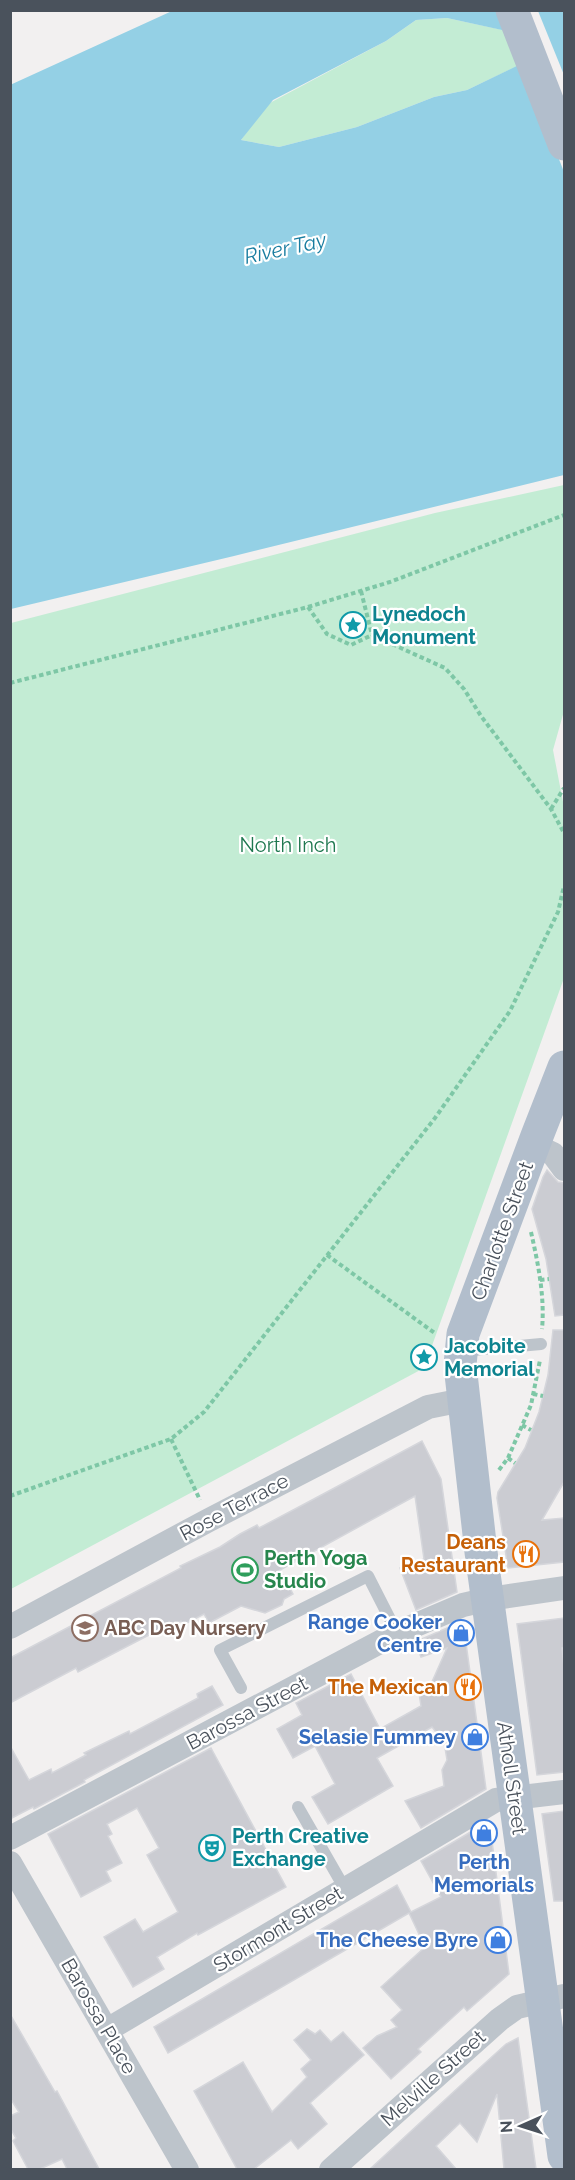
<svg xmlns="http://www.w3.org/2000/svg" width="575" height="2180" viewBox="0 0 575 2180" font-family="Raleway,sans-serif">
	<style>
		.green { fill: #c3ecd4 }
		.water { fill: #94d0e5; fill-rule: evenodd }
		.pier { fill: #f2f0f0 }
		.building { fill: #cbccd2; stroke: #d5d6db; stroke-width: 1.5 }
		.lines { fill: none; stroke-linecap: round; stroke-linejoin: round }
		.path { stroke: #7ec7a6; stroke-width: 4; stroke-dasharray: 4.5 3; stroke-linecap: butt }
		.lane { stroke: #bdc4cb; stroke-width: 12 }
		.street { stroke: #bdc4cb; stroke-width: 24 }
		.primary { stroke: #b2becc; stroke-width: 33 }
		.labels { text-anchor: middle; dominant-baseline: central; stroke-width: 4.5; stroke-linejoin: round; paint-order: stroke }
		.culture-label { font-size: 20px; font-weight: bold; fill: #0d838f; stroke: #fff; text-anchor: start }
		.park-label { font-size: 20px; fill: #1f7850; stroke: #fff }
		.street-label { font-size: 20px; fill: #4a525c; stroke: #fff }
		.food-label { font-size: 20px; font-weight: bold; fill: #c56008; stroke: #fff; text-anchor: end }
		.leisure-label { font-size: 20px; font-weight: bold; fill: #27864d; stroke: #fff; text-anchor: start }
		.shop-label { font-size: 20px; font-weight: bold; fill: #366cbe; stroke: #fff; text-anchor: end }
		.education-label { font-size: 20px; font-weight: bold; fill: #785e54; stroke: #fff; text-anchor: start }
		.water-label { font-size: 21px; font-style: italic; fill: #197da0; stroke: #fff }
	</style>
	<rect width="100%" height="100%" fill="#f2f0f0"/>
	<!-- green -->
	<g class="green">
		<polygon points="447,18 517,33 528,61 467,90 434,97 357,127 279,147 241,140 266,105 386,41 416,20"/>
		<polygon points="564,485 564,711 553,750 564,807 564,978 424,1368 11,1589 11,623 435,513"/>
	</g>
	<!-- water -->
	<path class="water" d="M172,11H564V475L234,556L11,609L10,85ZM447,18L516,33L527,61L467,90L434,97L357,127L279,147L241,140L273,100L386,41L416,20Z"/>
	<!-- pier -->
	<polygon class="pier" points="501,11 538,11 564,75 564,172"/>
	<!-- building -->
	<g class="building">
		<polygon points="547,1170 558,1182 564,1183 564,1315 555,1316 546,1259 532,1209 543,1177"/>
		<polygon points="553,1330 564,1330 564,1482 542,1520 564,1518 564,1562 508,1568 497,1498 498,1492 525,1448 539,1412 548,1375"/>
		<polygon points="422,1441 441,1479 457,1592 416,1610 400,1568 424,1559 415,1496 280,1570 293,1594 284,1599 282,1605 265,1613 241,1606 209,1623 204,1614 183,1625 181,1621 174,1625 172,1623 78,1672 76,1668 10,1703 10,1658 181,1568 180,1566 220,1547 240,1534 257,1525 259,1528 312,1500"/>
		<polygon points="564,1618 564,1647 562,1648 564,1667 564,1772 537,1775 517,1624"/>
		<polygon points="463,1621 486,1789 421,1828 405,1801 444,1786 442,1770 447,1760 444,1742 432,1727 377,1758 393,1786 328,1824 312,1797 335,1784 315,1746 293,1758 277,1729 302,1715 296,1703 351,1674 380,1729 421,1706 419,1693 427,1693 447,1648 421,1657 415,1642"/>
		<polygon points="212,1686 223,1705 84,1780 85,1782 34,1809 33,1807 10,1819 10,1746 29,1780 51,1769 52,1773 86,1755 84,1753 129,1731 130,1734 198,1698 197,1694"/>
		<polygon points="211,1748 286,1887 198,1935 197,1933 157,1957 164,1969 133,1987 104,1937 135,1919 143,1932 178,1912 147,1855 159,1848 137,1808 107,1824 112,1834 108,1836 122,1863 106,1871 111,1881 81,1897 48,1834"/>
		<polygon points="564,1811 564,1901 554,1901 542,1814"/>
		<polygon points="486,1823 489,1825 492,1841 509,1974 467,2011 464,2007 418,2049 421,2052 391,2079 363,2048 377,2036 397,2027 391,2020 402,2010 381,1987 425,1947 409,1913 168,2053 154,2027 397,1885 411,1912 441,1897 421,1861"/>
		<polygon points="10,2014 55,2092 57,2091 99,2169 67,2169 62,2159 40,2169 28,2169 13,2141 16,2138 10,2128 10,2116 19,2112 10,2098"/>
		<polygon points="307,2029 315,2034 320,2030 331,2042 343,2032 364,2055 310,2103 327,2124 298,2149 291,2140 254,2169 237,2169 194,2091 243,2062 272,2112 307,2077 301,2069 311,2060 294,2040"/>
		<polygon points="518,2038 536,2169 504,2169 497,2094 477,2142 460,2123 436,2146 456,2169 370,2169 474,2073 506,2044"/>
	</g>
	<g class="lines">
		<!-- path -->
		<g class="path">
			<polyline points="361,591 372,635"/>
			<polyline points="308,607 327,634 351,645 372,635 445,668 464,689 481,716 551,809 564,833"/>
			<polyline points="10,683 308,607 390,582 564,515"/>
			<polyline points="551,809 564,788"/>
			<path d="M531,1232C538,1263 545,1297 542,1329"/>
			<polyline points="327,1255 436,1334"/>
			<polyline points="540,1280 549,1279"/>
			<polyline points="533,1394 543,1396"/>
			<polyline points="522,1425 531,1430"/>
			<polyline points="171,1439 200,1500"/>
			<polyline points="508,1458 515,1463"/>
			<polyline points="499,1470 508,1458 531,1405 540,1360"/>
			<polyline points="10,1496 171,1439 204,1412 435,1118 510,1011 558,912 564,886"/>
		</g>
		<!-- lane -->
		<g class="lane">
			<polyline points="462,1351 541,1344"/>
			<polyline points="241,1688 220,1650 368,1576 397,1633"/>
			<polyline points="298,1807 345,1889"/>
		</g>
		<!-- street -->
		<g class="street">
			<polyline points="534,1145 553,1154 564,1169"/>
			<polyline points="10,1627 209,1520 428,1407 463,1400"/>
			<polyline points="10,1838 397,1633 463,1605 489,1599 564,1588"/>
			<polyline points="10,1863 187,2170"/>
			<polyline points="107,2030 496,1800 564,1792"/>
			<polyline points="331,2170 500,2019 517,2007 564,1996"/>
		</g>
		<!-- primary -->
		<g class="primary">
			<polyline points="512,10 564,144"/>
			<polyline points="564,1067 537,1136 463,1334 460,1365 481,1552 564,2156"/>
		</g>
	</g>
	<!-- icons -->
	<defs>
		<symbol id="sight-ring" viewBox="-11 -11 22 22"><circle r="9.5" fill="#fff" stroke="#0f9aa8" stroke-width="1.5"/><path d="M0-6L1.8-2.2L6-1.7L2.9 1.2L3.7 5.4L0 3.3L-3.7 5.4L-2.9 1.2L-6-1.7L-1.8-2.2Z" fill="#0f9aa8"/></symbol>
		<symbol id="restaurant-ring" viewBox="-11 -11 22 22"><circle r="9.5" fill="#fff" stroke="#e8710a" stroke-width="1.5"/><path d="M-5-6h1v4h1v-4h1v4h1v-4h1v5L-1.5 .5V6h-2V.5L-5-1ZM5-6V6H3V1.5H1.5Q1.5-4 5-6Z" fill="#e8710a"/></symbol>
		<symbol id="stadium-ring" viewBox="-11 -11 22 22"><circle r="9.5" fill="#fff" stroke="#2e9e5b" stroke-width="1.5"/><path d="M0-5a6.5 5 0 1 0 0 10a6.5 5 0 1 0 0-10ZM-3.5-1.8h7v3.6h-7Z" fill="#2e9e5b"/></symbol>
		<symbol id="school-ring" viewBox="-11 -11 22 22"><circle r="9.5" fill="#fff" stroke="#8d6e63" stroke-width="1.5"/><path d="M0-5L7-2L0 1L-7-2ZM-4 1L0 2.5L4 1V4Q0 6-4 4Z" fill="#8d6e63"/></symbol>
		<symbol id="shop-ring" viewBox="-11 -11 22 22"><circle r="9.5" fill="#fff" stroke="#3f7fe0" stroke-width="1.5"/><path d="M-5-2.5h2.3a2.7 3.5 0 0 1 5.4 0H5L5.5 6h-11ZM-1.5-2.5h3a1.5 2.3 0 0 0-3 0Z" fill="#3f7fe0"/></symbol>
		<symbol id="theatre-ring" viewBox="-11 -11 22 22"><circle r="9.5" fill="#fff" stroke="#0f9aa8" stroke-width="1.5"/><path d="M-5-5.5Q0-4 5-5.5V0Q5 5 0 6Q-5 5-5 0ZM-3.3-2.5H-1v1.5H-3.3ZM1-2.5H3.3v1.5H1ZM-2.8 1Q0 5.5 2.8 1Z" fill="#0f9aa8"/></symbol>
	</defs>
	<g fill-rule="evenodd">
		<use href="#sight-ring" x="338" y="610" width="30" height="30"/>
		<use href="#sight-ring" x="409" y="1342" width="30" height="30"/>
		<use href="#restaurant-ring" x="511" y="1539" width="30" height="30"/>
		<use href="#stadium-ring" x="230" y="1555" width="30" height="30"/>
		<use href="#school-ring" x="70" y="1613" width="30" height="30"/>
		<use href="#shop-ring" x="446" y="1618" width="30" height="30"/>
		<use href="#restaurant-ring" x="453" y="1672" width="30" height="30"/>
		<use href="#shop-ring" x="460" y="1722" width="30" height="30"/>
		<use href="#shop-ring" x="469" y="1818" width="30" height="30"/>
		<use href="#theatre-ring" x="197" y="1833" width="30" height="30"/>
		<use href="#shop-ring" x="483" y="1925" width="30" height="30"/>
	</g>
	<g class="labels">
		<!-- culture labels -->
		<g class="culture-label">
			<text x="372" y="614">Lynedoch<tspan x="372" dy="23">Monument</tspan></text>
			<text x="444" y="1346">Jacobite<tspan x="444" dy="23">Memorial</tspan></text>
			<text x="232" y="1836">Perth Creative<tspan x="232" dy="23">Exchange</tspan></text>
		</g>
		<!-- park labels -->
		<g class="park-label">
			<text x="288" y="845">North Inch</text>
		</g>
		<!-- street labels -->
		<g class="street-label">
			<text transform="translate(502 1231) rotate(-70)">Charlotte Street</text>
			<text transform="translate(234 1507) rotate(-28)">Rose Terrace</text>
			<text transform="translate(247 1713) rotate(-28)">Barossa Street</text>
			<text transform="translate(512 1778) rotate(82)">Atholl Street</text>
			<text transform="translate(278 1929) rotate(-31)">Stormont Street</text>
			<text transform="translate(99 2016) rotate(60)">Barossa Place</text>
			<text transform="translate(433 2078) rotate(-42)">Melville Street</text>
		</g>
		<!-- food labels -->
		<g class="food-label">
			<text x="506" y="1542">Deans<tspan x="506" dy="23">Restaurant</tspan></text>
			<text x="448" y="1687">The Mexican</text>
		</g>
		<!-- leisure labels -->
		<g class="leisure-label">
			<text x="264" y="1558">Perth Yoga<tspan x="264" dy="23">Studio</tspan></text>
		</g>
		<!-- shop labels -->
		<g class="shop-label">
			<text x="442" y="1622">Range Cooker<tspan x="442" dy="23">Centre</tspan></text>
			<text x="456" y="1737">Selasie Fummey</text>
			<text x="484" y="1862" text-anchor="middle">Perth<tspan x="484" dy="23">Memorials</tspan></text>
			<text x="478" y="1940">The Cheese Byre</text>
		</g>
		<!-- education labels -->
		<g class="education-label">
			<text x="104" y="1628">ABC Day Nursery</text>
		</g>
		<!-- water labels -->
		<g class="water-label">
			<text transform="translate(285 248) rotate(-12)">River Tay</text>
		</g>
	</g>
	<!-- border -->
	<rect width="575" height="2180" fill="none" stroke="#4a525c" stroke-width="24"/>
	<!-- north arrow -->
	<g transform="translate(521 2126) rotate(267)" stroke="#ffffff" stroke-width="4.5" paint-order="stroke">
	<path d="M0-4.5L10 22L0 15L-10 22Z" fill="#4a525c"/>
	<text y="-9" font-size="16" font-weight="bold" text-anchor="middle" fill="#4a525c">N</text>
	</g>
</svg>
